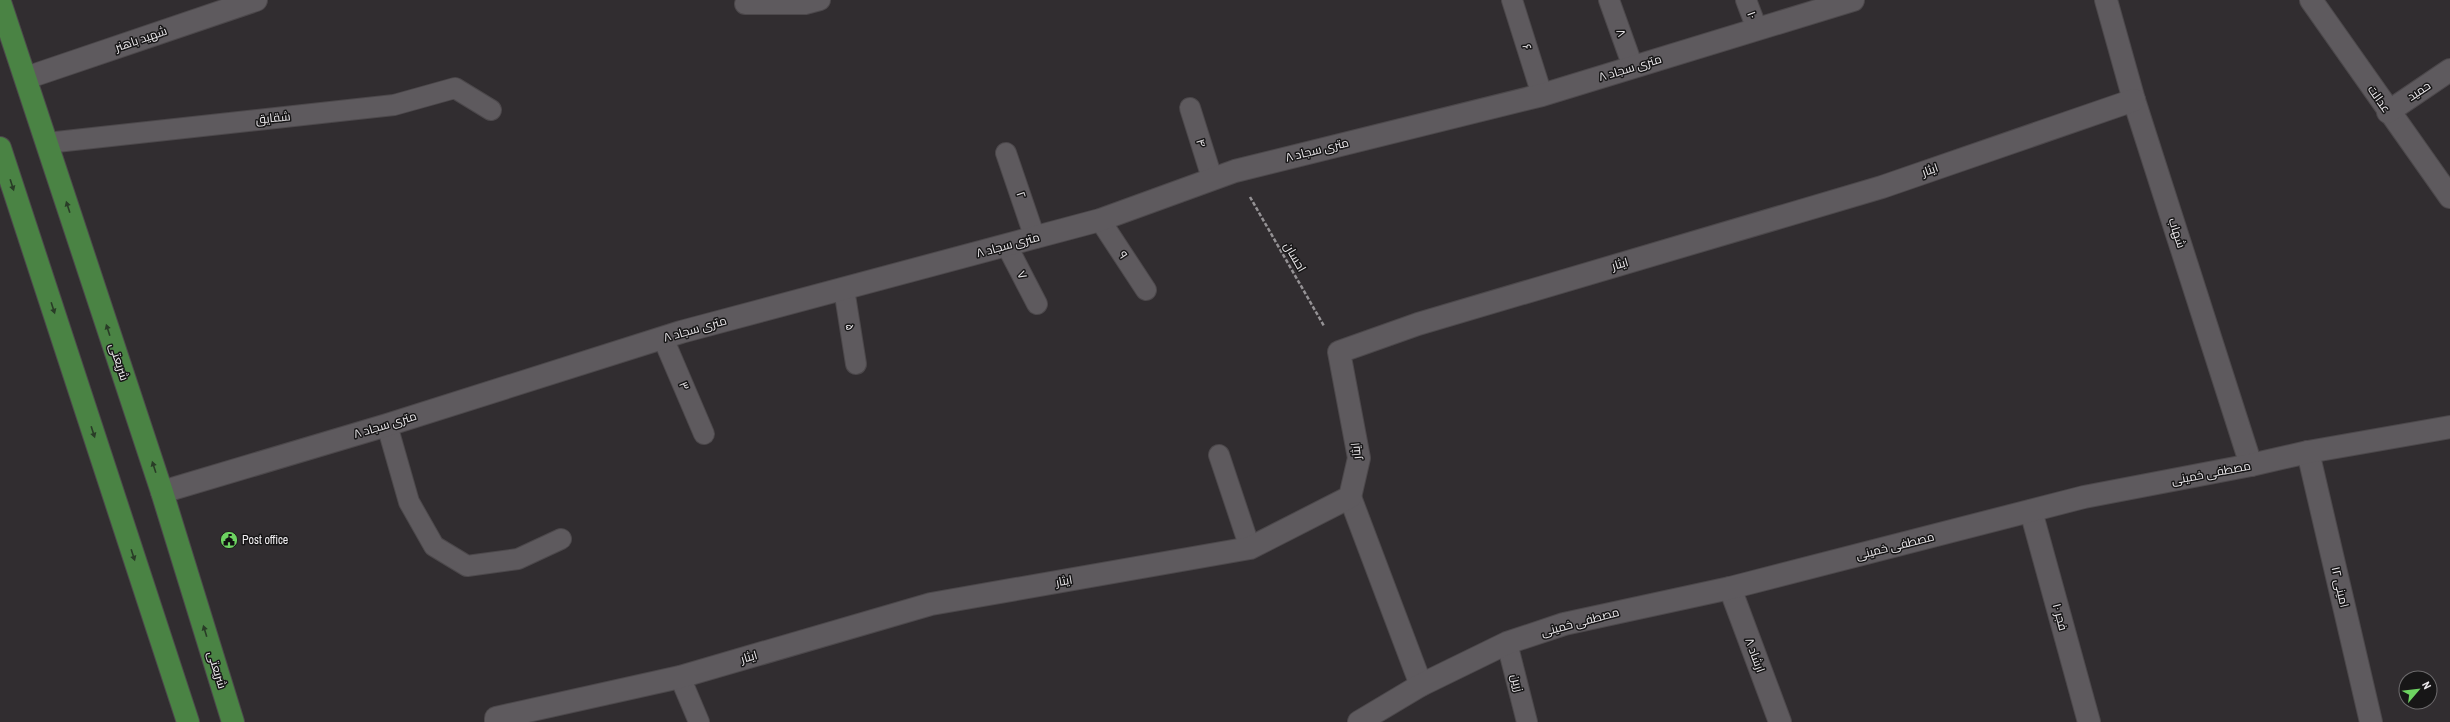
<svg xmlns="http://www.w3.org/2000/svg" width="2450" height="722" viewBox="0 0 2450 722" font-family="'Archivo Narrow',Cairo,sans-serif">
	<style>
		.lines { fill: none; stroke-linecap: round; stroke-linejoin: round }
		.service-casing { stroke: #4c484b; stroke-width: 22 }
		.minor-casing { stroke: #4c484b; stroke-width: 24 }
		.tertiary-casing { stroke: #4c484b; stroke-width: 24 }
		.primary-casing { stroke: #4c484b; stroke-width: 24 }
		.path { stroke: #959295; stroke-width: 2.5; stroke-dasharray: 4 2; stroke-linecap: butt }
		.service { stroke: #5e5a5e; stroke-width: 20 }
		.minor { stroke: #5e5a5e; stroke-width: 22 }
		.tertiary { stroke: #5e5a5e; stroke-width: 22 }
		.primary { stroke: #4a8344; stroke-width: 22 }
		.oneway { fill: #293c27 }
		.labels { text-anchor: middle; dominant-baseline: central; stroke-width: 3; stroke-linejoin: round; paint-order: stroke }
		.street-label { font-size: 12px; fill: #eeebee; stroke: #171617 }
		.poi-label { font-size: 12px; fill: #eeebee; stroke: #171617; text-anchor: start }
	</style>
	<rect width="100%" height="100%" fill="#312d30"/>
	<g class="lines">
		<defs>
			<g id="service">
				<polyline points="1512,0 1542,95"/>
				<polyline points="1609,0 1633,67"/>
				<polyline points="1746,0 1757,29"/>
				<polyline points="745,4 805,4 820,0"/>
				<polyline points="1190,108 1212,178"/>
				<polyline points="47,143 394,105 455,88 491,110"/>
				<polyline points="1006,153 1035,238"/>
				<polyline points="1100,220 1146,290"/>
				<polyline points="1007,246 1037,304"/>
				<polyline points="844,289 856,364"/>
				<polyline points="663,338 704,434"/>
				<polyline points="387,425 409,502 434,546 467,566 518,559 561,539"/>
				<polyline points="1219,455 1250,548"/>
				<polyline points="1507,643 1527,722"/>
				<polyline points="680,677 699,722"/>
			</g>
			<g id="minor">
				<polyline points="2106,0 2134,100 2251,465"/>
				<polyline points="2311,0 2450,197"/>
				<polyline points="2388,112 2450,70"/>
				<polyline points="2308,452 2371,722"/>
				<polyline points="162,492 387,425 681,332 1100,220 1235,171 1542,95 1853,0"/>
				<polyline points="1350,497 1421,685"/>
				<polyline points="2031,511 2089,722"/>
				<polyline points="1730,588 1780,722"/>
				<polyline points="496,722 496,718 680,677 931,604 1250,548 1350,497 1359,458 1339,352 1418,324 1882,187 2134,100"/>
			</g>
			<g id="tertiary">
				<polyline points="26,78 256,0"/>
				<polyline points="1359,722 1421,685 1507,643 1564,624 1730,588 2084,497 2251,465 2308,452 2450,427"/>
			</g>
			<g id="primary">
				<polyline points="0,2 162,492 233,722"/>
				<polyline points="0,148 188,722"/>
			</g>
		</defs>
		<!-- service casing -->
		<use href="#service" class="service-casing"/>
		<!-- minor casing -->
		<use href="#minor" class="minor-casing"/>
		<!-- tertiary casing -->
		<use href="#tertiary" class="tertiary-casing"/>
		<!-- primary casing -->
		<use href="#primary" class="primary-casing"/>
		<!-- path -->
		<polyline class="path" points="1250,197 1324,326"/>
		<!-- service -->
		<use href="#service" class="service"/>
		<!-- minor -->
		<use href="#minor" class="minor"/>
		<!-- tertiary -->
		<use href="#tertiary" class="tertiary"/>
		<!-- primary -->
		<use href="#primary" class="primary"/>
	</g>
	<!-- one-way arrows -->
	<defs><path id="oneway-solid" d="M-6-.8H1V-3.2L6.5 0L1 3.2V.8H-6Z"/></defs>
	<g class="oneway">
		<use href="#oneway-solid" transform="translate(12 185) rotate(72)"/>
		<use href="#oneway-solid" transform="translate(68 207) rotate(-108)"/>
		<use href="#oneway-solid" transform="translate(53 308) rotate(72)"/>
		<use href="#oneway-solid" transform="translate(108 330) rotate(-108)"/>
		<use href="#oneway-solid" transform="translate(93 432) rotate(72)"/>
		<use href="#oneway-solid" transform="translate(154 467) rotate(-108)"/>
		<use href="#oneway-solid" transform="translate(133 555) rotate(72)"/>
		<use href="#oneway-solid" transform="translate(205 631) rotate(-107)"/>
	</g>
	<!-- icons -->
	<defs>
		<symbol id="civic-disc" viewBox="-11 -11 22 22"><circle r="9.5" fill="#6dd361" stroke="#171617"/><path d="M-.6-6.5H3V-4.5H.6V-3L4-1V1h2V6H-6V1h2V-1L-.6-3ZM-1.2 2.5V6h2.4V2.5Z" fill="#111"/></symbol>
	</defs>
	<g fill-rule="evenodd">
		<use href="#civic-disc" x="219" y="530" width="20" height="20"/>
	</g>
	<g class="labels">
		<!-- street labels -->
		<g class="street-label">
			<text transform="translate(1752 15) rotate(70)">۱۰</text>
			<text transform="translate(1621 33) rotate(70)">۸</text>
			<text transform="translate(141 39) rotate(-19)">شهید باهنر</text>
			<text transform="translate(1527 47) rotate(73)">۶</text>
			<text transform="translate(1630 68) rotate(-17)">۸ متری سجاد</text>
			<text transform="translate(2419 91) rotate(-34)">حمید</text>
			<text transform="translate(2379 99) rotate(55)">عدالت</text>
			<text transform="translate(273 118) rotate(-6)">شقایق</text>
			<text transform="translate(1201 143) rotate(72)">۴</text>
			<text transform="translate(1317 150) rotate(-14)">۸ متری سجاد</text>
			<text transform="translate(1930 170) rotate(-19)">ایثار</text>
			<text transform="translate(1021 195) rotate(71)">۲</text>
			<text transform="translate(2177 233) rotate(72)">شهاب</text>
			<text transform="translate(1008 245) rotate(-15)">۸ متری سجاد</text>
			<text transform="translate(1123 255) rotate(57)">۹</text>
			<text transform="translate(1295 257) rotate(60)">احسان</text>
			<text transform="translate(1620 264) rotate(-16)">ایثار</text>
			<text transform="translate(1022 275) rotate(63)">۷</text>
			<text transform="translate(850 327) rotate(81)">۵</text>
			<text transform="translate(695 329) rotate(-16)">۸ متری سجاد</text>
			<text transform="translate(119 362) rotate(72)">شریعتی</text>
			<text transform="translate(684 386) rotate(67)">۳</text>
			<text transform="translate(385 425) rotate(-17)">۸ متری سجاد</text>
			<text transform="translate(1356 451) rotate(-95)">ایثار</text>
			<text transform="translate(2211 473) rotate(-11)">مصطفی خمینی</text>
			<text transform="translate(1895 546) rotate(-14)">مصطفی خمینی</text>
			<text transform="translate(1064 581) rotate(-10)">ایثار</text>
			<text transform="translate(2340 587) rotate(77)">امینی ۱۲</text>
			<text transform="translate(2060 617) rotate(75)">فجر ۱۰</text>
			<text transform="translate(1580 622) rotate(-15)">مصطفی خمینی</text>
			<text transform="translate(1755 655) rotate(70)">ارشاد ۸</text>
			<text transform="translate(749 657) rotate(-16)">ایثار</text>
			<text transform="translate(217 670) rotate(73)">شریعتی</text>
			<text transform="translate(1517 683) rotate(76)">زرین</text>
		</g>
		<!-- poi labels -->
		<g class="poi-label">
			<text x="242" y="540">Post office</text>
		</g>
	</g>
	<!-- north arrow -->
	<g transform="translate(2418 690) rotate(62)"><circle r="19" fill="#171617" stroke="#6d6b6d"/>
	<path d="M0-3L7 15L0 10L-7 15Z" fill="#6dd361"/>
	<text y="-6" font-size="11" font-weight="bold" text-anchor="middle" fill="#eeebee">N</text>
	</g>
</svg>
